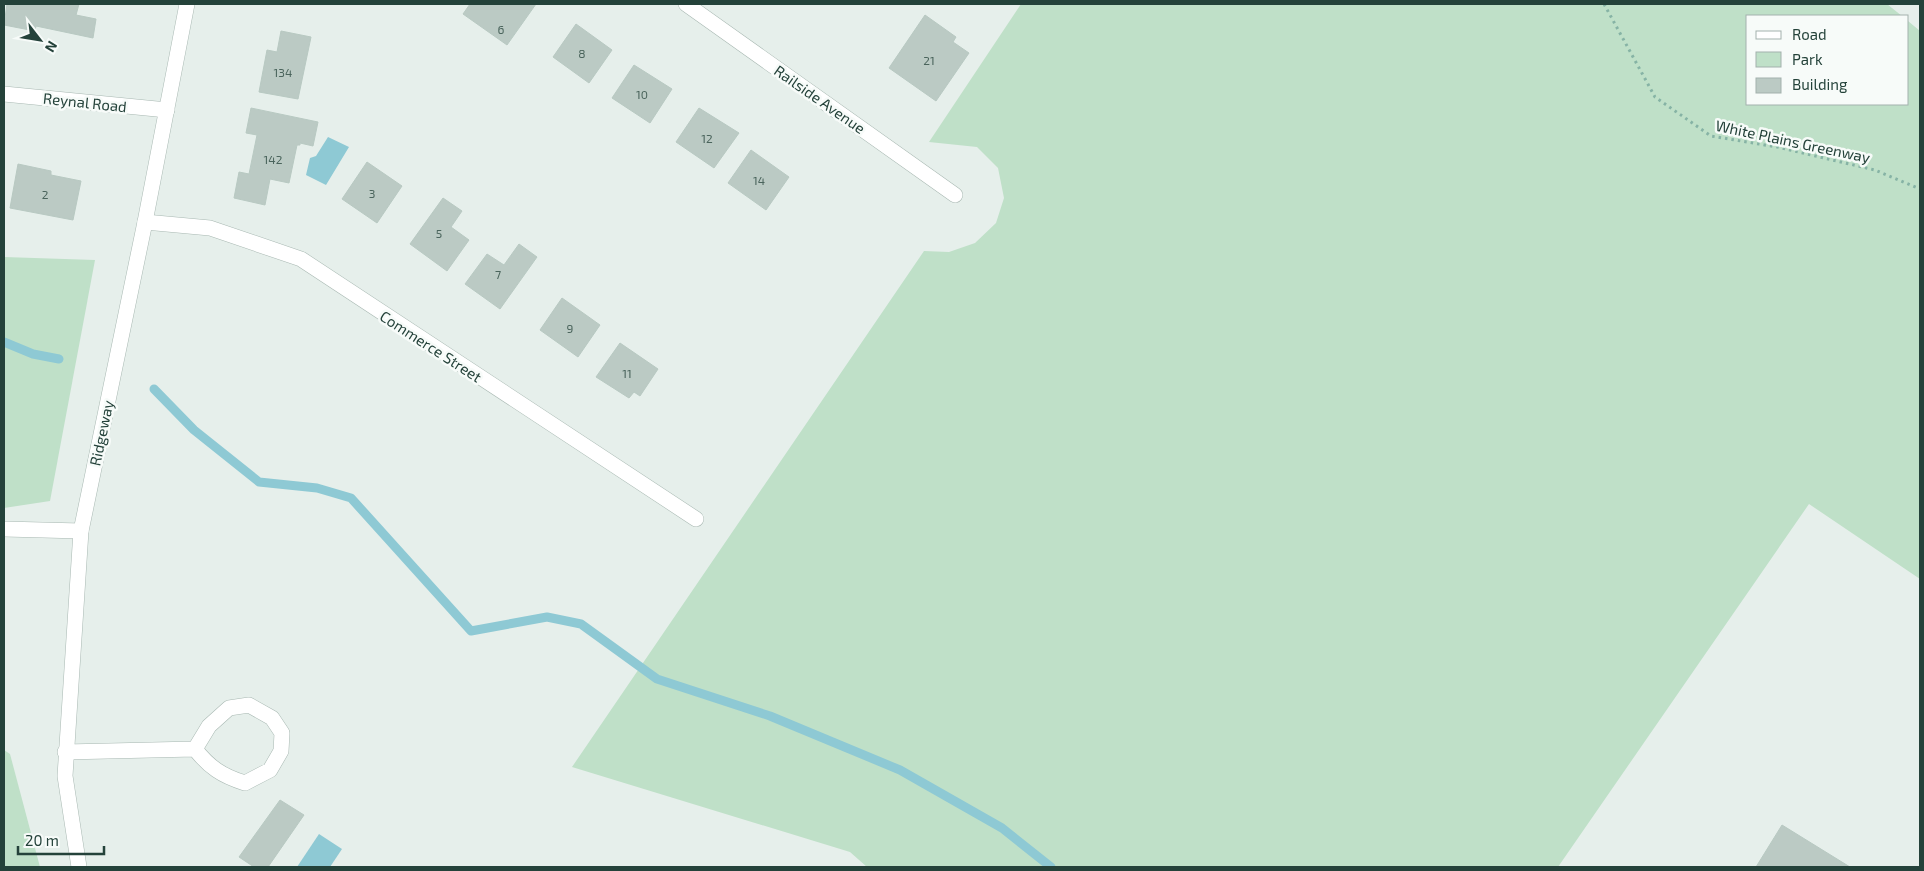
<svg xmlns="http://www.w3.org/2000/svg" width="1924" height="871" viewBox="0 0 1924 871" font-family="'Exo 2',sans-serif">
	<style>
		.green { fill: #bfe0c8 }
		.water { fill: #8ec9d4 }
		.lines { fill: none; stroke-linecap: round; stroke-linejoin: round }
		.stream { stroke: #8ec9d4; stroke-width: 9 }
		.building { fill: #bbcac4; stroke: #b8c9c2 }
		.minor-casing { stroke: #a8b8b2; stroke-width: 16 }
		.path { stroke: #86b3a5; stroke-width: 3; stroke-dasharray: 2.5 4; stroke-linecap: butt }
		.minor { stroke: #fff; stroke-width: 15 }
		.labels { text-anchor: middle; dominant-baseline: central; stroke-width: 5; stroke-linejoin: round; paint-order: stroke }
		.number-label { font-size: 12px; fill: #4a645c }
		.street-label { font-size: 15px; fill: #24423a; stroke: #f7fbf9 }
	</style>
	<rect width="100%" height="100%" fill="#e6efeb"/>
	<!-- green -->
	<g class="green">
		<polygon points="1021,4 1887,4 1902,16 1748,16 1748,104 1908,104 1908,21 1920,31 1920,579 1809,504 1558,867 867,867 850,852 572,767 924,251 949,252 975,243 996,223 1004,198 998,168 977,147 929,142"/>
		<polygon points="4,257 95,260 50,501 4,508"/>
		<polygon points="4,750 10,754 40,867 4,867"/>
	</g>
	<!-- water -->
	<g class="water">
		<polygon points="328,137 349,147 326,185 306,175 310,158 316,156"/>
		<polygon points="319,834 342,849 330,867 297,867"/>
	</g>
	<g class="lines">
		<!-- stream -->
		<g class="stream">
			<polyline points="4,342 33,354 59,359"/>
			<polyline points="154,389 194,430 259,482 317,488 351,498 471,631 547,617 581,624 657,679 770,716 900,770 1002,828 1051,867"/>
		</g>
	</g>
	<!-- building -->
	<g class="building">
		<polygon points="7,4 79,4 76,15 96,19 93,38 36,26 35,31 4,25"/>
		<polygon points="470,4 536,4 507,45 463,14"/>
		<polygon points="925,15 956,37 953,42 969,53 936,101 889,68"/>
		<polygon points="576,24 612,50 589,83 553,57"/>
		<polygon points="281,31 311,37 298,99 259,92 267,50 277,52"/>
		<polygon points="634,65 672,89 650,123 612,98"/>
		<polygon points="251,108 318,122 313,146 300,143 300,145 297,145 289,183 270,179 265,205 234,198 239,172 249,174 257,135 246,133"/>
		<polygon points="699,108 739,133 714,168 676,142"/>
		<polygon points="751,150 789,177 766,210 728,183"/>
		<polygon points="367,162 402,186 377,223 342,199"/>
		<polygon points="18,164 51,171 51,175 81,181 73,220 10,208"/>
		<polygon points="443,198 462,211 451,227 469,240 447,271 410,244"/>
		<polygon points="519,244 537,257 500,309 465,284 487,254 504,265"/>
		<polygon points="562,298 600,325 578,357 540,330"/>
		<polygon points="620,343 658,369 640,396 634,392 629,398 596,377"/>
		<polygon points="280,800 304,815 268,867 254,867 239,857"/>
		<polygon points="1782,825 1850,867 1756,867"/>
	</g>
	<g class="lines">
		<defs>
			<g id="minor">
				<polyline points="686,4 955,195"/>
				<polyline points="4,94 167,110"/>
				<polyline points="145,222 210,228 301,259 696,519"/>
				<polyline points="4,529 81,531"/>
				<path d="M65,752L195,749L209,726L229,708L249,705L272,718L282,733L281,751L270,770L245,783C222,776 209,767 195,749"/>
				<polyline points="79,867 65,776 81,531 145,222 187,4"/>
			</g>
		</defs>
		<!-- minor casing -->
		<use href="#minor" class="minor-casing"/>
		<!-- path -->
		<polyline class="path" points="1604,4 1655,97 1711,136 1777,147 1875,170 1920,189"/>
		<!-- minor -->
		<use href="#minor" class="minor"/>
	</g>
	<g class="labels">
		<!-- number labels -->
		<g class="number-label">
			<text x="501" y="29">6</text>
			<text x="582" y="53">8</text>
			<text x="929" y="60">21</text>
			<text x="283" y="72">134</text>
			<text x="642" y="94">10</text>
			<text x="707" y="138">12</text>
			<text x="273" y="159">142</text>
			<text x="759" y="180">14</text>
			<text x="372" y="193">3</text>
			<text x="45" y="194">2</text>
			<text x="439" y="233">5</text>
			<text x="498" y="274">7</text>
			<text x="570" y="328">9</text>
			<text x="627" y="373">11</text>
		</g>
		<!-- street labels -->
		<g class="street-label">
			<text transform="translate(820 99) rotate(35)">Railside Avenue</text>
			<text transform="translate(85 102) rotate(6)">Reynal Road</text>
			<text transform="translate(1793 141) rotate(12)">White Plains Greenway</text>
			<text transform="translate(431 346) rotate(33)">Commerce Street</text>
			<text transform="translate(101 433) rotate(-78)">Ridgeway</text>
		</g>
	</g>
	<!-- border -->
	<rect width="1924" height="871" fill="none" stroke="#24423a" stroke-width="10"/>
	<!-- legend -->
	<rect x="1746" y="15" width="162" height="90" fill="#f7fbf9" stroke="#a3b1ad"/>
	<rect x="1756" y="31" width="25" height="8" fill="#ffffff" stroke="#a3b1ad"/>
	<text x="1792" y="40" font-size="15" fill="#24423a">Road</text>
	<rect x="1756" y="52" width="25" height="15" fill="#bfe0c8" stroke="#a3b1ad"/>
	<text x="1792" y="65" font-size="15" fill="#24423a">Park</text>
	<rect x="1756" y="78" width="25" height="15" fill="#bbcac4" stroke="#a3b1ad"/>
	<text x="1792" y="90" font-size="15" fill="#24423a">Building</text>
	<!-- north arrow -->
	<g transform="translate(40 40) rotate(121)" stroke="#f7fbf9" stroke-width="4" paint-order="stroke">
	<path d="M0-4L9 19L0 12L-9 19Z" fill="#24423a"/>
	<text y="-8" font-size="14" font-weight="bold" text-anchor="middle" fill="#24423a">N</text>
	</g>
	<!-- scale -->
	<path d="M18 846v8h86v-8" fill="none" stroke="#24423a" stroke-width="2.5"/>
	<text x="25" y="846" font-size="15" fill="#24423a" stroke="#f7fbf9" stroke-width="4" paint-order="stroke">20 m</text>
</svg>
